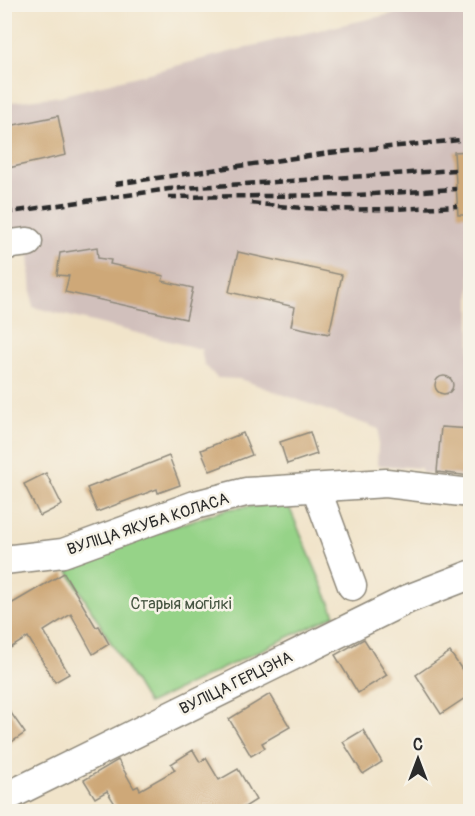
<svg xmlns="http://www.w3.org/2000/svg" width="475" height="816" viewBox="0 0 475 816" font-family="Pangolin,sans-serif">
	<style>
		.industrial { fill: #d1c0bc }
		.green { fill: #96d388; stroke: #607f5a; stroke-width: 1.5 }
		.building { fill: #cea878 }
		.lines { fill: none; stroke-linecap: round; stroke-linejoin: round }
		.minor-casing { stroke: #8e887a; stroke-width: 31 }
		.minor { stroke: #fff; stroke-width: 28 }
		.rail { stroke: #2b2b2b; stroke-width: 4.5; stroke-dasharray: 9 4.5; stroke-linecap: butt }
		.labels { text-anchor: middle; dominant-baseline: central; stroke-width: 5; stroke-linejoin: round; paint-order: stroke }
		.street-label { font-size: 16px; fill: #2b2b2b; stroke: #f7f3e8 }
		.park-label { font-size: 16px; fill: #465542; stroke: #f7f3e8 }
	</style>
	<rect width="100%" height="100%" fill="#f7f3e8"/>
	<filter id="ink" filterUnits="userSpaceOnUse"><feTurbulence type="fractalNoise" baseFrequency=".0167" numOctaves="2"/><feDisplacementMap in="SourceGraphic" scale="12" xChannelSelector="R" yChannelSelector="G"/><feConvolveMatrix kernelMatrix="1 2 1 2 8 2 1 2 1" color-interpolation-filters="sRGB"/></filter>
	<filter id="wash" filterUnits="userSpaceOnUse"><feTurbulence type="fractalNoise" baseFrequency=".008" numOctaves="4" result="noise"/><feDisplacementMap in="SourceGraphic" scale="24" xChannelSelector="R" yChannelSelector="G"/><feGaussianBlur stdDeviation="1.35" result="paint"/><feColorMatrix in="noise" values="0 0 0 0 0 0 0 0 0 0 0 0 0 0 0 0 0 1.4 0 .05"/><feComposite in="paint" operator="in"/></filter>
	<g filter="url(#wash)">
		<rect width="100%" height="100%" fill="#f1e4ca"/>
		<!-- industrial -->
		<polygon class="industrial" points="431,5 470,5 470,477 422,473 421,468 377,465 379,429 240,379 217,378 204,364 201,349 33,307 28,242 5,235 4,103 60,96 284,38"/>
		<!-- green -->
		<polygon class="green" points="287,502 335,615 148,704 63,563 228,509"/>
		<g id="blocks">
			<!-- building -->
			<g class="building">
				<polygon points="58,116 66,155 4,169 4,127"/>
				<polygon points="471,151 471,215 458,215 454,152"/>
				<polygon points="97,247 98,258 111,260 110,264 164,276 162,281 193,288 186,319 65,292 69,276 57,275 60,253"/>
				<polygon points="238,252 342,275 329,334 291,326 295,307 229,292"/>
				<circle cx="444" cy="385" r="9"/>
				<polygon points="441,427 471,429 471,476 437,472"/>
				<polygon points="310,432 317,454 287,464 280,442"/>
				<polygon points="243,433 252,455 210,471 201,450"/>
				<polygon points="169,456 180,485 158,493 157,489 97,512 87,488"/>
				<polygon points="46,473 62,505 40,516 24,484"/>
				<polygon points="64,573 96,627 99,626 109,644 93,654 71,614 44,631 69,674 55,682 28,637 4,652 4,608"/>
				<polygon points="364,639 387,675 358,693 335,655"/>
				<polygon points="450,652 471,683 471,694 441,714 416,675"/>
				<polygon points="270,694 290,727 262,743 265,748 251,756 229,719"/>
				<polygon points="4,703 25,733 4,747"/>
				<polygon points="363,730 382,762 363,774 343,742"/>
				<polygon points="193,750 200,762 206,758 219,780 238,769 256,800 237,812 120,812 107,791 95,798 84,780 118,760 134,788 138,786 140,790 175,770 171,764"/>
			</g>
		</g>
	</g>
	<g filter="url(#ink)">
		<use href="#blocks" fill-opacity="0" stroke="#8e887a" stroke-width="1.5"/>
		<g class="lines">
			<defs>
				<g id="minor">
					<polyline points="4,245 28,242"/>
					<polyline points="316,488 352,586"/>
					<polyline points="4,560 63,553 195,505 246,492 386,483 470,493"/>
					<polyline points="4,798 408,599 470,575"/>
				</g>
			</defs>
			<!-- minor casing -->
			<use href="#minor" class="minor-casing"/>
			<!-- minor -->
			<use href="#minor" class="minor"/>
			<!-- rail -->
			<g class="rail">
				<polyline points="115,184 329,153 470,139"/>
				<polyline points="168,197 356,195 456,189"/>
				<path d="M251,203C321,212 387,210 457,206"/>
				<polyline points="4,213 169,189 455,170"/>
			</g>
		</g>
	</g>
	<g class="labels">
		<!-- street labels -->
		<g class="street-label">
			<text transform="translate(148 524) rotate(-18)">ВУЛІЦА ЯКУБА КОЛАСА</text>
			<text transform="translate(236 683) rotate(-26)">ВУЛІЦА ГЕРЦЭНА</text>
		</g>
		<!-- park labels -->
		<g class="park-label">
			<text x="181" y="604">Старыя могілкі</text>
		</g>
	</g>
	<!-- margin -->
	<rect width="475" height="816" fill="none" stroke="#f7f3e8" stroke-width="24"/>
	<!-- north arrow -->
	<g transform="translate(418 759)" stroke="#f7f3e8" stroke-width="4.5" paint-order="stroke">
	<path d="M0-4.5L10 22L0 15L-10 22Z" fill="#2b2b2b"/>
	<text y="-9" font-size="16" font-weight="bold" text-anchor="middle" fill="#2b2b2b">С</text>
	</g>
</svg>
